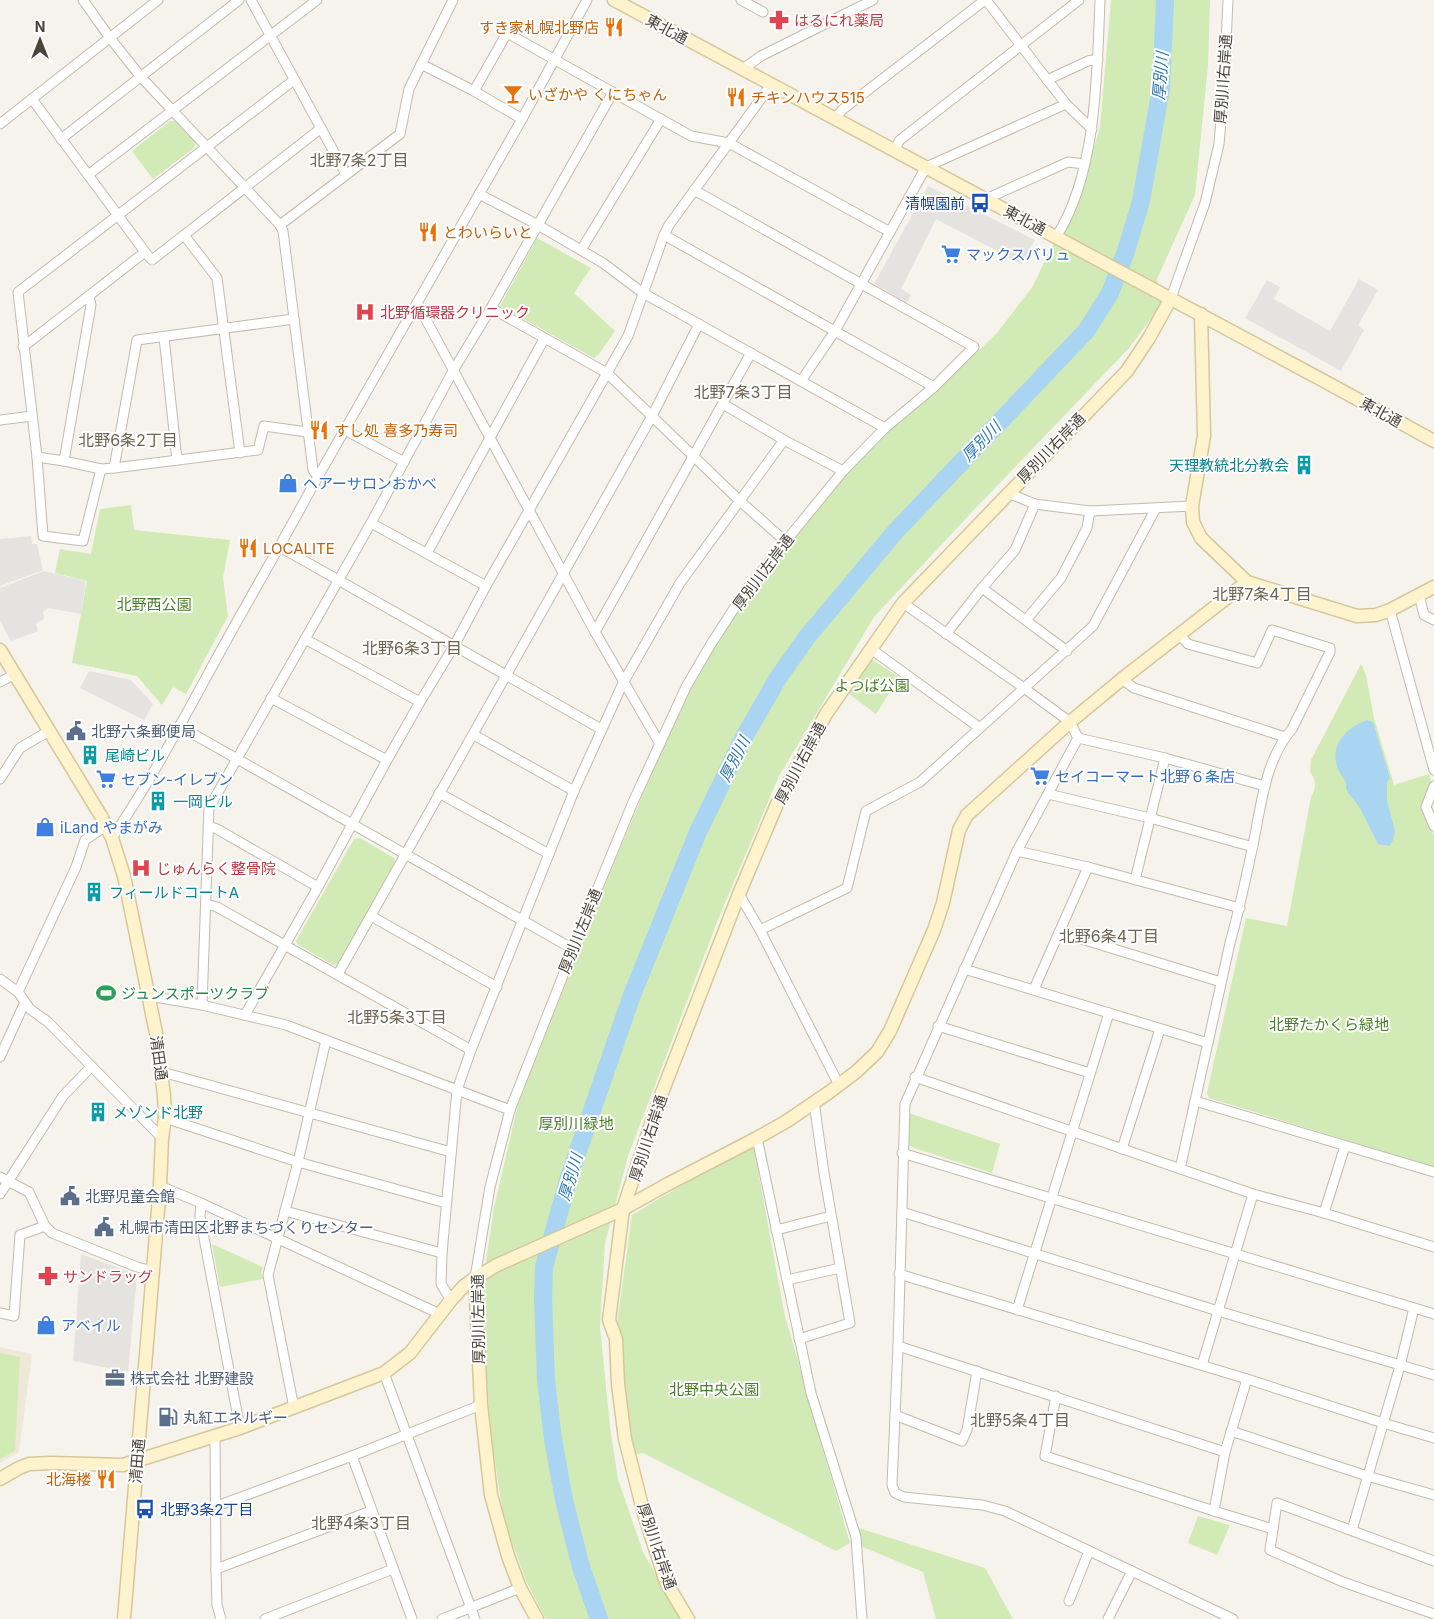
<svg xmlns="http://www.w3.org/2000/svg" width="1434" height="1619" viewBox="0 0 1434 1619" font-family="Inter,'Noto Sans JP',sans-serif">
	<style>
		.education { fill: #efe8d6 }
		.green { fill: #d2eab5 }
		.parking { fill: #e5e3e0 }
		.water { fill: #a9d4f2 }
		.lines { fill: none; stroke-linecap: round; stroke-linejoin: round }
		.river { stroke: #a9d4f2; stroke-width: 18 }
		.street-casing { stroke: #c2bbae; stroke-width: 11 }
		.secondary-casing { stroke: #d6c79b; stroke-width: 15 }
		.street { stroke: #fff; stroke-width: 9 }
		.secondary { stroke: #fff3cd; stroke-width: 12 }
		.labels { text-anchor: middle; dominant-baseline: central; stroke-width: 4; stroke-linejoin: round; paint-order: stroke }
		.health-label { font-size: 15px; fill: #be3a42; stroke: #fff; text-anchor: start }
		.food-label { font-size: 15px; fill: #c56008; stroke: #fff; text-anchor: start }
		.street-label { font-size: 15px; fill: #4b4439; stroke: #fff }
		.transit-label { font-size: 15px; fill: #164399; stroke: #fff; text-anchor: end }
		.shop-label { font-size: 15px; fill: #366cbe; stroke: #fff; text-anchor: start }
		.culture-label { font-size: 15px; fill: #0d838f; stroke: #fff; text-anchor: start }
		.park-label { font-size: 15px; fill: #4a7f2a; stroke: #fff }
		.service-label { font-size: 15px; fill: #4e5e75; stroke: #fff; text-anchor: start }
		.leisure-label { font-size: 15px; fill: #27864d; stroke: #fff; text-anchor: start }
		.water-label { font-size: 16px; font-style: italic; fill: #2e7ab2; stroke: #fff }
		.neighbourhood-label { font-size: 16px; fill: #6e6250; stroke: #fff }
	</style>
	<rect width="100%" height="100%" fill="#f6f3ec"/>
	<!-- education -->
	<polygon class="education" points="0,1347 32,1354 19,1452 0,1463"/>
	<!-- green -->
	<g class="green">
		<polygon points="1111,0 1210,0 1208,66 1195,195 1157,279 1162,303 1130,347 971,513 874,617 779,776 719,917 628,1156 605,1243 600,1327 610,1427 618,1479 643,1552 681,1619 546,1619 527,1583 504,1521 491,1436 484,1339 483,1280 494,1208 518,1104 607,880 655,765 683,703 731,620 841,478 895,424 956,372 997,333 1033,286 1049,252 1076,208 1100,127"/>
		<polygon points="170,121 175,121 195,143 195,147 153,179 132,151"/>
		<polygon points="537,238 591,268 574,293 615,331 599,354 594,358 500,306"/>
		<polygon points="131,505 134,530 230,540 223,578 228,616 186,694 173,687 162,705 137,676 72,663 87,581 55,573 60,549 91,554 100,509"/>
		<polygon points="868,657 899,677 876,714 845,691"/>
		<path d="M1361,664L1366,675L1374,718L1394,785L1429,774L1432,784L1422,808L1434,836V1167L1209,1098L1207,1093L1246,918L1287,926L1311,797C1316,788 1317,781 1310,772L1311,760Z"/>
		<polygon points="360,838 394,858 395,862 338,964 333,965 297,944 296,941 354,839"/>
		<polygon points="909,1113 1000,1144 992,1173 914,1148 909,1145"/>
		<polygon points="753,1143 784,1312 850,1543 836,1551 643,1453 634,1455 616,1331 632,1215"/>
		<polygon points="212,1244 263,1267 261,1274 263,1279 220,1287"/>
		<polygon points="0,1353 20,1357 15,1451 0,1459"/>
		<polygon points="1198,1516 1230,1525 1217,1555 1188,1543"/>
		<polygon points="859,1528 985,1568 1013,1619 936,1619 923,1572 858,1545"/>
	</g>
	<!-- parking -->
	<g class="parking">
		<polygon points="928,186 1035,240 1022,264 936,219 901,289 911,295 907,303 874,284"/>
		<polygon points="1359,279 1378,290 1358,325 1364,330 1341,371 1245,318 1267,280 1280,287 1274,299 1330,331"/>
		<polygon points="31,536 32,544 37,544 43,570 0,586 0,539"/>
		<polygon points="44,571 86,581 81,614 48,608 43,612 44,619 36,623 38,631 11,641 0,621 0,588"/>
		<polygon points="89,671 131,680 153,704 144,720 80,688"/>
		<polygon points="81,1254 137,1275 128,1372 73,1361"/>
	</g>
	<!-- water -->
	<path class="water" d="M1367,720L1373,722L1390,778L1387,782V801L1395,831L1393,840L1389,846L1378,844C1372,833 1367,821 1361,810C1357,803 1351,797 1347,791C1345,786 1347,788 1346,783C1344,777 1339,773 1337,766C1330,743 1348,727 1367,720Z"/>
	<g class="lines">
		<!-- river -->
		<polyline class="river" points="599,1619 581,1567 564,1500 553,1439 546,1380 543,1298 544,1267 569,1177 632,995 698,832 743,739 778,678 807,637 895,532 1087,330 1110,293 1126,251 1141,201 1161,88 1165,0"/>
		<defs>
			<g id="street">
				<polyline points="83,0 110,38 141,77 280,225 283,231 313,470 318,477"/>
				<polyline points="251,0 346,174"/>
				<polyline points="741,0 763,12"/>
				<polyline points="986,0 1066,104 1092,129"/>
				<polyline points="421,64 474,91 522,119"/>
				<polyline points="743,69 761,56 873,0"/>
				<polyline points="1047,80 1088,61 1098,59"/>
				<polyline points="474,91 507,33 691,136 729,143 890,232"/>
				<polyline points="32,99 145,252"/>
				<polyline points="835,119 842,110 985,0"/>
				<polyline points="0,124 158,0"/>
				<polyline points="61,139 239,0"/>
				<polyline points="894,150 900,140 1079,0"/>
				<polyline points="88,175 317,0"/>
				<polyline points="479,194 538,225 603,263 643,293 885,428"/>
				<polyline points="986,199 1068,162 1084,164"/>
				<polyline points="280,225 400,134 409,89 453,0"/>
				<polyline points="184,235 217,278 240,453"/>
				<polyline points="664,235 934,387"/>
				<path d="M1056,237C1097,174 1097,73 1100,0"/>
				<polyline points="581,250 661,119"/>
				<polyline points="1171,298 1205,203 1219,144 1224,85 1228,0"/>
				<polyline points="417,303 595,632 660,744"/>
				<polyline points="491,308 607,373 740,501 785,541"/>
				<polyline points="164,337 177,460"/>
				<polyline points="23,347 145,252 152,260 320,129"/>
				<polyline points="801,381 835,331 926,167 1066,104"/>
				<polyline points="723,404 784,440 843,471"/>
				<polyline points="0,420 32,416"/>
				<polyline points="345,430 404,462"/>
				<polyline points="37,457 64,461 101,469 114,468 258,450 264,426 307,432"/>
				<polyline points="64,461 91,305 89,296"/>
				<polyline points="114,468 137,340 294,319"/>
				<polyline points="101,469 83,541 43,536 37,457 18,292 294,80"/>
				<polyline points="1008,493 1035,504 1090,511 1192,506"/>
				<polyline points="371,523 486,586"/>
				<polyline points="280,547 601,729"/>
				<polyline points="427,553 544,339"/>
				<polyline points="982,588 1067,651"/>
				<polyline points="1419,595 1424,615 1434,620"/>
				<polyline points="903,603 1024,688 1070,722 1078,738 1017,851 905,1104 898,1346 892,1485 895,1493 904,1497 982,1505 1005,1511 1233,1619"/>
				<polyline points="1390,610 1434,770"/>
				<polyline points="1026,620 1061,578 1087,528 1090,511"/>
				<polyline points="595,632 751,353"/>
				<polyline points="946,634 982,588 1015,550 1035,504"/>
				<path d="M1179,634L1188,644L1257,663L1272,630L1330,648V652L1292,729C1265,760 1261,806 1253,845C1246,878 1239,911 1230,943L1180,1169"/>
				<polyline points="305,639 420,702"/>
				<polyline points="871,649 980,728"/>
				<polyline points="1122,679 1134,688 1285,737"/>
				<polyline points="0,682 15,674"/>
				<polyline points="271,698 387,760"/>
				<polyline points="179,726 573,949"/>
				<polyline points="474,735 574,791"/>
				<polyline points="1078,738 1165,758 1265,786"/>
				<polyline points="0,779 20,748 49,731"/>
				<polyline points="1434,786 1426,807 1434,826"/>
				<polyline points="439,793 549,854"/>
				<polyline points="1048,794 1150,818 1253,847"/>
				<polyline points="208,826 217,829 318,887"/>
				<path d="M112,838C152,779 185,716 219,654C249,599 281,545 311,489L522,119L587,0"/>
				<polyline points="1017,851 1088,867 1240,908"/>
				<polyline points="1135,880 1165,758"/>
				<polyline points="739,894 760,930 839,1085"/>
				<polyline points="206,904 217,907 471,1050"/>
				<polyline points="371,916 497,987"/>
				<polyline points="760,930 847,888 866,811 920,782 1093,626 1156,508"/>
				<polyline points="1059,932 1221,982"/>
				<polyline points="964,969 1208,1043"/>
				<polyline points="338,974 652,416 699,324"/>
				<polyline points="0,979 18,992 30,1009 48,1022 162,1138"/>
				<polyline points="1034,989 1088,867"/>
				<polyline points="18,992 76,867 85,840 106,826"/>
				<polyline points="149,996 202,1005 286,1025 510,1110"/>
				<polyline points="202,1005 209,808 371,523 453,371 491,308 613,92"/>
				<polyline points="245,1015 318,887 387,760 420,702 454,646 486,586 628,336 664,235 669,225 771,85"/>
				<polyline points="938,1026 1090,1073"/>
				<polyline points="0,1057 25,1002"/>
				<polyline points="162,1072 451,1152"/>
				<polyline points="915,1077 1253,1194 1324,1213 1434,1247"/>
				<polyline points="1195,1101 1434,1172"/>
				<polyline points="165,1118 298,1162 446,1203"/>
				<polyline points="757,1138 811,1393 856,1537 862,1619"/>
				<polyline points="1122,1149 1160,1029"/>
				<polyline points="902,1153 1434,1314"/>
				<polyline points="0,1177 29,1192 45,1226 52,1233 137,1267 153,1271"/>
				<polyline points="160,1186 201,1203 440,1314"/>
				<polyline points="0,1194 63,1096 91,1067"/>
				<polyline points="201,1203 200,1217 240,1428"/>
				<polyline points="285,1211 442,1253"/>
				<polyline points="902,1212 1218,1311 1434,1375"/>
				<polyline points="1324,1213 1345,1146"/>
				<polyline points="776,1230 831,1216"/>
				<polyline points="899,1274 1247,1379 1383,1423 1434,1438"/>
				<polyline points="475,1278 490,1187 510,1110 590,907 633,802 686,687 711,644 746,590 843,471 885,428 934,387 974,347 694,190"/>
				<polyline points="787,1280 840,1268"/>
				<polyline points="451,1300 441,1284 442,1253 457,1090 471,1050 574,791 623,683 680,583 784,440"/>
				<polyline points="1017,1310 1109,1013"/>
				<polyline points="0,1313 14,1316 20,1235 45,1226"/>
				<polyline points="799,1339 850,1323 824,1173 814,1102"/>
				<polyline points="898,1346 1225,1452"/>
				<polyline points="1202,1365 1253,1194"/>
				<polyline points="384,1373 475,1619"/>
				<polyline points="1056,1396 1045,1456 1214,1511 1273,1529 1270,1550 1343,1582 1434,1614"/>
				<polyline points="294,1408 268,1275 298,1162 326,1040"/>
				<polyline points="895,1415 962,1441 967,1430 977,1371"/>
				<polyline points="1231,1431 1367,1476 1434,1495"/>
				<polyline points="215,1436 216,1569 217,1605 221,1619"/>
				<polyline points="352,1456 412,1619"/>
				<polyline points="217,1506 352,1456 481,1405"/>
				<polyline points="1214,1511 1225,1452 1247,1379"/>
				<polyline points="1273,1529 1277,1503 1434,1561"/>
				<polyline points="1352,1530 1400,1366 1414,1308"/>
				<polyline points="216,1569 371,1511"/>
				<polyline points="1069,1601 1089,1551"/>
				<polyline points="265,1619 393,1569"/>
				<polyline points="442,1619 520,1588"/>
				<polyline points="1108,1619 1132,1571"/>
			</g>
			<g id="secondary">
				<path d="M614,0C888,147 1162,292 1434,441"/>
				<polyline points="1201,314 1204,436 1192,506 1193,522 1201,538 1247,582 1357,616 1376,615 1390,610 1434,587"/>
				<polyline points="0,650 101,816 112,838 124,876 157,1038 164,1096 165,1118 162,1138 160,1186 124,1619"/>
				<polyline points="475,1278 481,1405 491,1495 508,1556 520,1588 537,1619"/>
				<polyline points="0,1479 19,1468 29,1464 51,1463 123,1465 240,1428 384,1373 410,1353 451,1300 464,1286 475,1278 497,1265 623,1209 668,1184 757,1138 787,1121 828,1093 856,1072 877,1052 890,1031 934,930 943,903 959,830 967,815 1070,722 1122,679 1247,582"/>
				<polyline points="688,1619 666,1582 644,1514 625,1439 618,1384 616,1339 609,1320 623,1209 658,1103 739,894 777,804 826,714 903,603 1127,371 1149,338 1171,298"/>
			</g>
		</defs>
		<!-- street casing -->
		<use href="#street" class="street-casing"/>
		<!-- secondary casing -->
		<use href="#secondary" class="secondary-casing"/>
		<!-- street -->
		<use href="#street" class="street"/>
		<!-- secondary -->
		<use href="#secondary" class="secondary"/>
	</g>
	<!-- icons -->
	<defs>
		<symbol id="pharmacy-bare" viewBox="-9 -9 18 18"><path d="M-2-6h4v4h4v4h-4v4h-4v-4h-4v-4h4Z" fill="#e0444e" stroke="#fff" stroke-width="2.5" paint-order="stroke"/></symbol>
		<symbol id="restaurant-bare" viewBox="-9 -9 18 18"><path d="M-5-6h1v4h1v-4h1v4h1v-4h1v5L-1.5 .5V6h-2V.5L-5-1ZM5-6V6H3V1.5H1.5Q1.5-4 5-6Z" fill="#e8710a" stroke="#fff" stroke-width="2.5" paint-order="stroke"/></symbol>
		<symbol id="bar-bare" viewBox="-9 -9 18 18"><path d="M-6-5H6L.8 .8V4.5H3.5V6h-7V4.5H-.8V.8Z" fill="#e8710a" stroke="#fff" stroke-width="2.5" paint-order="stroke"/></symbol>
		<symbol id="bus-bare" viewBox="-9 -9 18 18"><path d="M-5-6H5V4H4V6H2V4H-2V6H-4V4H-5ZM-3.5-4V0h7V-4ZM-3.5 1.2v1.5H-2V1.2ZM2 1.2v1.5H3.5V1.2Z" fill="#1a4fb4" stroke="#fff" stroke-width="2.5" paint-order="stroke"/></symbol>
		<symbol id="supermarket-bare" viewBox="-9 -9 18 18"><path d="M-6-5.5h2.5l.6 2H6L4.5 2H-2.5L-4.4-4H-6ZM-1.5 3.2a1.3 1.3 0 1 0 .1 0ZM3 3.2a1.3 1.3 0 1 0 .1 0Z" fill="#3f7fe0" stroke="#fff" stroke-width="2.5" paint-order="stroke"/></symbol>
		<symbol id="hospital-bare" viewBox="-9 -9 18 18"><path d="M-5-5h3v3.5h4V-5h3V5h-3V1.5h-4V5h-3Z" fill="#e0444e" stroke="#fff" stroke-width="2.5" paint-order="stroke"/></symbol>
		<symbol id="building-bare" viewBox="-9 -9 18 18"><path d="M-4-6H4V6H1V3H-1V6H-4ZM-2.5-4.3h1.7v1.8h-1.7ZM.8-4.3h1.7v1.8H.8ZM-2.5-1h1.7V.8h-1.7ZM.8-1h1.7V.8H.8Z" fill="#0f9aa8" stroke="#fff" stroke-width="2.5" paint-order="stroke"/></symbol>
		<symbol id="shop-bare" viewBox="-9 -9 18 18"><path d="M-5-2.5h2.3a2.7 3.5 0 0 1 5.4 0H5L5.5 6h-11ZM-1.5-2.5h3a1.5 2.3 0 0 0-3 0Z" fill="#3f7fe0" stroke="#fff" stroke-width="2.5" paint-order="stroke"/></symbol>
		<symbol id="civic-bare" viewBox="-9 -9 18 18"><path d="M-.6-6.5H3V-4.5H.6V-3L4-1V1h2V6H-6V1h2V-1L-.6-3ZM-1.2 2.5V6h2.4V2.5Z" fill="#5c6f8a" stroke="#fff" stroke-width="2.5" paint-order="stroke"/></symbol>
		<symbol id="stadium-bare" viewBox="-9 -9 18 18"><path d="M0-5a6.5 5 0 1 0 0 10a6.5 5 0 1 0 0-10ZM-3.5-1.8h7v3.6h-7Z" fill="#2e9e5b" stroke="#fff" stroke-width="2.5" paint-order="stroke"/></symbol>
		<symbol id="office-bare" viewBox="-9 -9 18 18"><path d="M-6-3h4V-5.5h4V-3h4V5H-6ZM-1-4.5V-3h2v-1.5ZM-6 0V1H6V0Z" fill="#5c6f8a" stroke="#fff" stroke-width="2.5" paint-order="stroke"/></symbol>
		<symbol id="fuel-bare" viewBox="-9 -9 18 18"><path d="M-5.5-6h7V0h2V4h1.3V-2.5L3-4.5l.8-.8L6-3V5H2.5V1h-1V6h-7ZM-4.2-4.7v3.2H.2V-4.7Z" fill="#5c6f8a" stroke="#fff" stroke-width="2.5" paint-order="stroke"/></symbol>
	</defs>
	<g fill-rule="evenodd">
		<use href="#pharmacy-bare" x="765" y="6" width="28" height="28"/>
		<use href="#restaurant-bare" x="600" y="13" width="28" height="28"/>
		<use href="#bar-bare" x="499" y="80" width="28" height="28"/>
		<use href="#restaurant-bare" x="722" y="83" width="28" height="28"/>
		<use href="#bus-bare" x="966" y="189" width="28" height="28"/>
		<use href="#restaurant-bare" x="414" y="218" width="28" height="28"/>
		<use href="#supermarket-bare" x="937" y="240" width="28" height="28"/>
		<use href="#hospital-bare" x="351" y="298" width="28" height="28"/>
		<use href="#restaurant-bare" x="305" y="416" width="28" height="28"/>
		<use href="#building-bare" x="1290" y="451" width="28" height="28"/>
		<use href="#shop-bare" x="274" y="469" width="28" height="28"/>
		<use href="#restaurant-bare" x="234" y="534" width="28" height="28"/>
		<use href="#civic-bare" x="62" y="717" width="28" height="28"/>
		<use href="#building-bare" x="76" y="741" width="28" height="28"/>
		<use href="#supermarket-bare" x="1026" y="762" width="28" height="28"/>
		<use href="#supermarket-bare" x="92" y="765" width="28" height="28"/>
		<use href="#building-bare" x="144" y="787" width="28" height="28"/>
		<use href="#shop-bare" x="31" y="813" width="28" height="28"/>
		<use href="#hospital-bare" x="127" y="854" width="28" height="28"/>
		<use href="#building-bare" x="80" y="878" width="28" height="28"/>
		<use href="#stadium-bare" x="92" y="979" width="28" height="28"/>
		<use href="#building-bare" x="84" y="1098" width="28" height="28"/>
		<use href="#civic-bare" x="56" y="1182" width="28" height="28"/>
		<use href="#civic-bare" x="90" y="1213" width="28" height="28"/>
		<use href="#pharmacy-bare" x="34" y="1262" width="28" height="28"/>
		<use href="#shop-bare" x="32" y="1311" width="28" height="28"/>
		<use href="#office-bare" x="101" y="1364" width="28" height="28"/>
		<use href="#fuel-bare" x="154" y="1403" width="28" height="28"/>
		<use href="#restaurant-bare" x="92" y="1465" width="28" height="28"/>
		<use href="#bus-bare" x="131" y="1495" width="28" height="28"/>
	</g>
	<g class="labels">
		<!-- health labels -->
		<g class="health-label">
			<text x="794" y="20">はるにれ薬局</text>
			<text x="380" y="312">北野循環器クリニック</text>
			<text x="156" y="868">じゅんらく整骨院</text>
			<text x="63" y="1276">サンドラッグ</text>
		</g>
		<!-- food labels -->
		<g class="food-label">
			<text x="599" y="27" text-anchor="end">すき家札幌北野店</text>
			<text x="528" y="94">いざかや くにちゃん</text>
			<text x="751" y="97">チキンハウス515</text>
			<text x="443" y="232">とわいらいと</text>
			<text x="334" y="430">すし処 喜多乃寿司</text>
			<text x="263" y="548">LOCALITE</text>
			<text x="91" y="1479" text-anchor="end">北海楼</text>
		</g>
		<!-- street labels -->
		<g class="street-label">
			<text transform="translate(667 29) rotate(28)">東北通</text>
			<text transform="translate(1223 79) rotate(-86)">厚別川右岸通</text>
			<text transform="translate(1025 220) rotate(28)">東北通</text>
			<text transform="translate(1381 412) rotate(29)">東北通</text>
			<text transform="translate(1051 448) rotate(-46)">厚別川右岸通</text>
			<text transform="translate(763 572) rotate(-53)">厚別川左岸通</text>
			<text transform="translate(800 763) rotate(-62)">厚別川右岸通</text>
			<text transform="translate(580 931) rotate(-68)">厚別川左岸通</text>
			<text transform="translate(159 1058) rotate(82)">清田通</text>
			<text transform="translate(648 1138) rotate(-72)">厚別川右岸通</text>
			<text transform="translate(478 1319) rotate(-91)">厚別川左岸通</text>
			<text transform="translate(137 1461) rotate(-85)">清田通</text>
			<text transform="translate(657 1546) rotate(71)">厚別川右岸通</text>
		</g>
		<!-- transit labels -->
		<g class="transit-label">
			<text x="965" y="203">清幌園前</text>
			<text x="160" y="1509" text-anchor="start">北野3条2丁目</text>
		</g>
		<!-- shop labels -->
		<g class="shop-label">
			<text x="966" y="254">マックスバリュ</text>
			<text x="303" y="483">ヘアーサロンおかべ</text>
			<text x="1055" y="776">セイコーマート北野６条店</text>
			<text x="121" y="779">セブン-イレブン</text>
			<text x="60" y="827">iLand やまがみ</text>
			<text x="61" y="1325">アベイル</text>
		</g>
		<!-- culture labels -->
		<g class="culture-label">
			<text x="1289" y="465" text-anchor="end">天理教統北分教会</text>
			<text x="105" y="755">尾崎ビル</text>
			<text x="173" y="801">一岡ビル</text>
			<text x="109" y="892">フィールドコートA</text>
			<text x="113" y="1112">メゾンド北野</text>
		</g>
		<!-- park labels -->
		<g class="park-label">
			<text x="154" y="604">北野西公園</text>
			<text x="872" y="685">よつば公園</text>
			<text x="1329" y="1024">北野たかくら緑地</text>
			<text x="576" y="1123">厚別川緑地</text>
			<text x="714" y="1389">北野中央公園</text>
		</g>
		<!-- service labels -->
		<g class="service-label">
			<text x="91" y="731">北野六条郵便局</text>
			<text x="85" y="1196">北野児童会館</text>
			<text x="119" y="1227">札幌市清田区北野まちづくりセンター</text>
			<text x="130" y="1378">株式会社 北野建設</text>
			<text x="183" y="1417">丸紅エネルギー</text>
		</g>
		<!-- leisure labels -->
		<g class="leisure-label">
			<text x="121" y="993">ジュンスポーツクラブ</text>
		</g>
		<!-- water labels -->
		<g class="water-label">
			<text transform="translate(1160 76) rotate(-85)">厚別川</text>
			<text transform="translate(981 441) rotate(-46)">厚別川</text>
			<text transform="translate(734 759) rotate(-63)">厚別川</text>
			<text transform="translate(570 1177) rotate(-73)">厚別川</text>
		</g>
		<!-- neighbourhood labels -->
		<g class="neighbourhood-label">
			<text x="359" y="160">北野7条2丁目</text>
			<text x="743" y="392">北野7条3丁目</text>
			<text x="128" y="440">北野6条2丁目</text>
			<text x="1262" y="594">北野7条4丁目</text>
			<text x="412" y="648">北野6条3丁目</text>
			<text x="1109" y="936">北野6条4丁目</text>
			<text x="397" y="1017">北野5条3丁目</text>
			<text x="1020" y="1420">北野5条4丁目</text>
			<text x="361" y="1523">北野4条3丁目</text>
		</g>
	</g>
	<!-- north arrow -->
	<g transform="translate(40 40)" stroke="#ffffff" stroke-width="4" paint-order="stroke">
	<path d="M0-4L9 19L0 12L-9 19Z" fill="#4b4439"/>
	<text y="-8" font-size="14" font-weight="bold" text-anchor="middle" fill="#4b4439">N</text>
	</g>
</svg>
